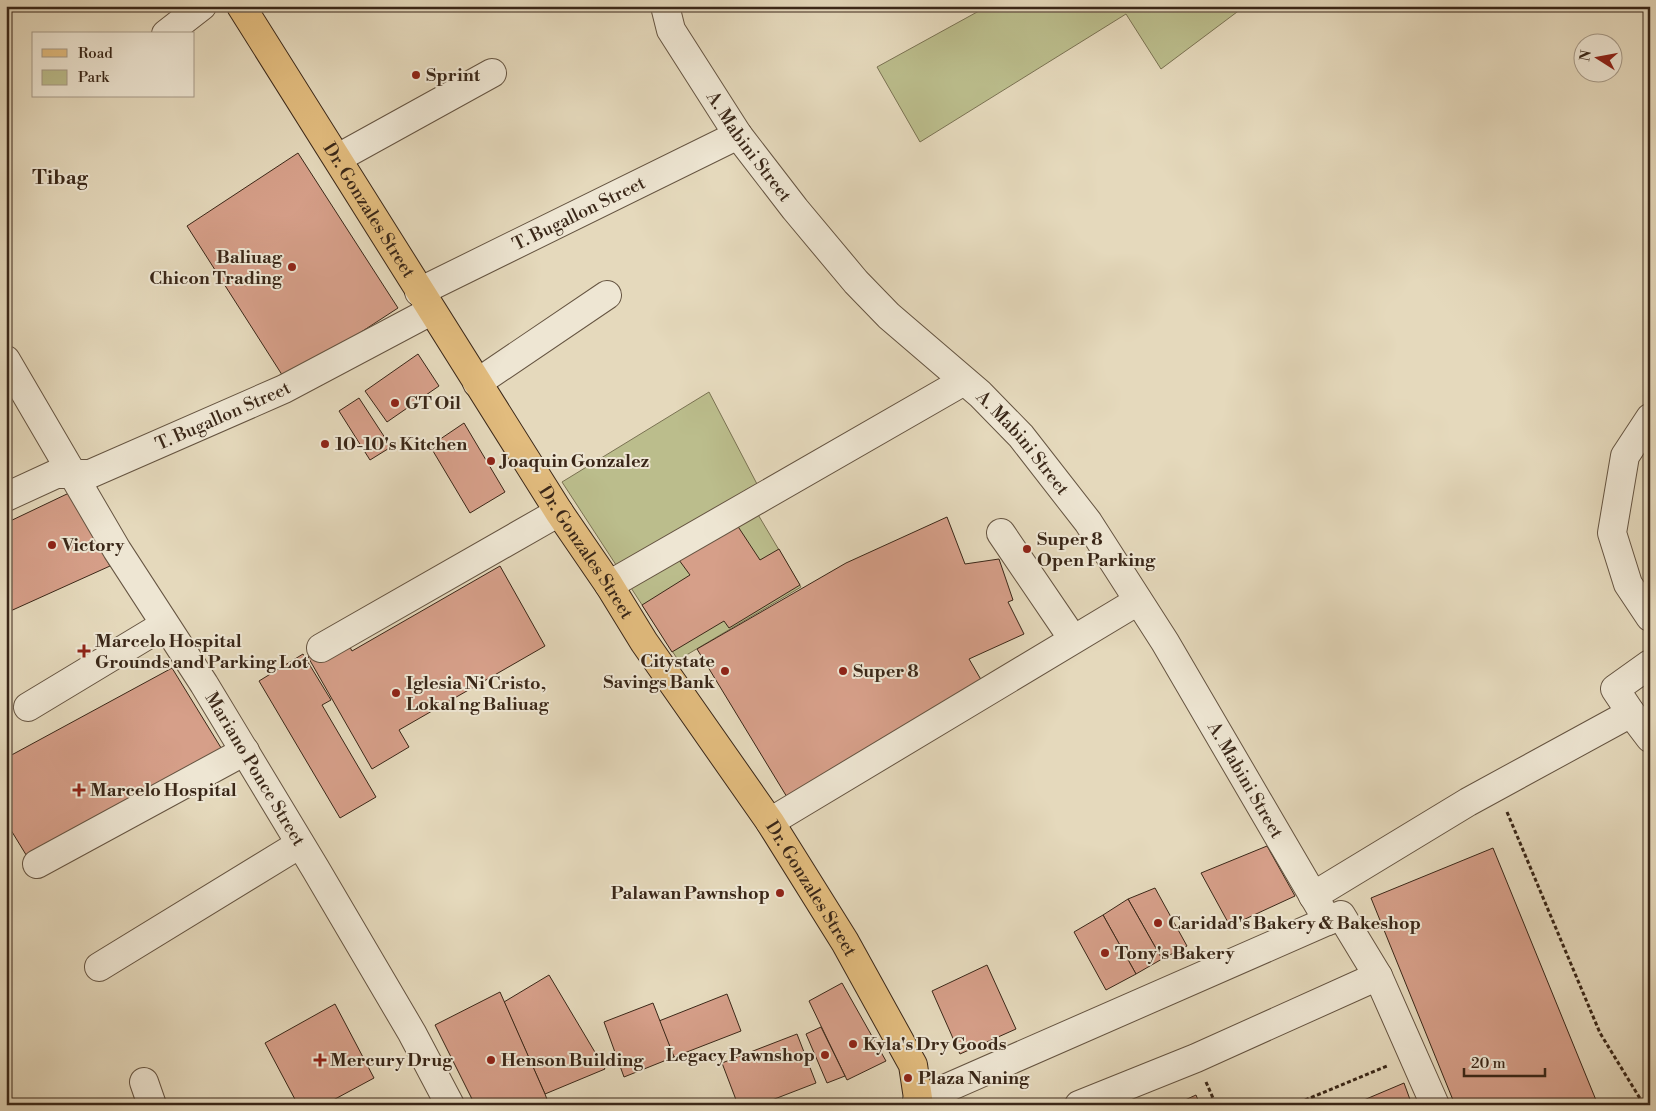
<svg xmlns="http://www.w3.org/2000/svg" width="1656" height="1111" viewBox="0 0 1656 1111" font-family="'Libre Bodoni',serif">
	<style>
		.green { fill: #bbbd8c; stroke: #7a7252 }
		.building { fill: #d69f89; stroke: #3a2718 }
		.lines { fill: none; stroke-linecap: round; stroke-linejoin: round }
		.minor-casing { stroke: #655441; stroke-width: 30 }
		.major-casing { stroke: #3a2718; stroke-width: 30 }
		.path { stroke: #3a2718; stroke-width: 3; stroke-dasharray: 4 2.5; stroke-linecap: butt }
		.minor { stroke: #eee6d3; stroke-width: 28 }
		.major { stroke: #e2bc7e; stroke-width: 28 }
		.poi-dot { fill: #8f2418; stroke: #eee6d3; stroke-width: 2 }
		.labels { text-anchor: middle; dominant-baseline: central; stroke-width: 4; stroke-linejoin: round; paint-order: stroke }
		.poi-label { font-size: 18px; font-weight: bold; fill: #3a2718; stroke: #eee6d3; text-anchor: start }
		.street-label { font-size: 18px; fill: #3a2718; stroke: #eee6d3 }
		.quarter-label { font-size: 20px; font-weight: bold; fill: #3a2718; stroke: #eee6d3 }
	</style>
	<rect width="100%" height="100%" fill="#e5d9bc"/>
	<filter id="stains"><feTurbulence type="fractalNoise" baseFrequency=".004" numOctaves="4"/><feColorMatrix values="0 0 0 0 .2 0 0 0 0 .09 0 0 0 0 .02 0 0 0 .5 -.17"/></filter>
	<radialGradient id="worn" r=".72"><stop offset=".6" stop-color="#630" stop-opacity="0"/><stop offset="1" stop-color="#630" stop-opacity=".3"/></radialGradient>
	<!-- green -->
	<g class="green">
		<polygon points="988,6 1245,6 1161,69 1126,14 920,142 877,67"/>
		<polygon points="709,392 757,484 744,491 801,587 678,660 562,482"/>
	</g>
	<!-- building -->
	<g class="building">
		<polygon points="298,153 398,308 286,381 187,226"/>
		<polygon points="418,354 439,386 387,422 365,391"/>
		<polygon points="359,398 391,447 370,460 339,411"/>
		<polygon points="464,423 505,492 470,513 430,446"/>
		<polygon points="69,493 110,566 6,613 6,523"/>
		<polygon points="947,517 965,564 999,559 1013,600 1008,602 1024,634 969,659 983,683 790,802 697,649 846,563"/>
		<polygon points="735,522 760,560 779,549 800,585 729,628 724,621 672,652 642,605 690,575 679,560"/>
		<polygon points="500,566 545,646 399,730 409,747 372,769 308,657 344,636 352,651"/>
		<polygon points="303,654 331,700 322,705 376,797 340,818 259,681"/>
		<polygon points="172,668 223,751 28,858 6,822 6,758"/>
		<polygon points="1267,846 1295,896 1230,926 1201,873"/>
		<polygon points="1493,848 1598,1105 1455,1105 1371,898"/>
		<polygon points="1155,888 1187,946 1162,959 1128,899"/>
		<polygon points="1128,899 1162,959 1136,974 1103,915"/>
		<polygon points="1103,915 1136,974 1106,990 1074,932"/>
		<polygon points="987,965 1016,1029 960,1054 932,991"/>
		<polygon points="549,975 605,1069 545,1094 504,1002"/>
		<polygon points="842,983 886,1061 847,1080 809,1001"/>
		<polygon points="500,992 545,1094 548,1102 540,1105 475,1105 435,1025"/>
		<polygon points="727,994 741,1031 674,1057 659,1021"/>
		<polygon points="653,1003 674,1057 624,1077 604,1022"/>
		<polygon points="335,1004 374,1078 324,1105 298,1105 265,1043"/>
		<polygon points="821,1027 845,1076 827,1083 806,1034"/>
		<polygon points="797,1034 816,1083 759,1105 738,1105 722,1063"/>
		<polygon points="1404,1083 1412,1105 1352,1105"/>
		<polygon points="1196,1095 1200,1105 1174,1105"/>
	</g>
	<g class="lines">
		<defs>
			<g id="minor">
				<path id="s1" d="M665,6L671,30L738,135L795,209L856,282L889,316L980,394L1021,436L1088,522L1165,642L1328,921"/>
				<polyline points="166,34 202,6"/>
				<polyline points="338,158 492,73"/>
				<path id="s2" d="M419,292L738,135"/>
				<path id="s3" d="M6,360L117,550L204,684L315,868L412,1033L450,1105"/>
				<polyline points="477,383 607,295"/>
				<polyline points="1650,418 1625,456 1612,533 1628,584 1650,617"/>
				<path id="s4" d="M6,497L56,474H90L284,389L431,311"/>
				<polyline points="1001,533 1073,639"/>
				<polyline points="609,585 964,381"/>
				<polyline points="321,648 559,512"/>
				<polyline points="28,707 164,625"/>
				<polyline points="1631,713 1650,738"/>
				<polyline points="770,822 1138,601"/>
				<polyline points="37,864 245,751"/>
				<polyline points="1313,896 1468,802 1631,713 1615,689 1650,664"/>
				<polyline points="99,967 300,844"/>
				<polyline points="144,1082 152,1105"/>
				<polyline points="917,1101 1341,915 1378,976 1435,1105"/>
				<polyline points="1079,1105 1196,1058 1378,976"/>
			</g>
			<g id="major">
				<path id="s5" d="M241,6L559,512L609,585L644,642L770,822L845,942L913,1065L919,1105"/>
			</g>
		</defs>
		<!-- minor casing -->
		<use href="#minor" class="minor-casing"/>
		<!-- major casing -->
		<use href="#major" class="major-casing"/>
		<!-- path -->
		<g class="path">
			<polyline points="1507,812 1600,1033 1644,1105"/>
			<polyline points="1206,1082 1216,1105"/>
			<polyline points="1293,1105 1387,1066"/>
		</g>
		<!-- minor -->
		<use href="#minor" class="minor"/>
		<!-- major -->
		<use href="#major" class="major"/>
	</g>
	<!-- markers -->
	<g class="poi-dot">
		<circle cx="416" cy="75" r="5"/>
		<circle cx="292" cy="267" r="5"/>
		<circle cx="395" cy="403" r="5"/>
		<circle cx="325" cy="444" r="5"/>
		<circle cx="491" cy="461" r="5"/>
		<circle cx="52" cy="545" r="5"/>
		<circle cx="1027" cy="549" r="5"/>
		<path d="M81.5 643.5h5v5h5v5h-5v5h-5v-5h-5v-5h5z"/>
		<circle cx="725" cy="671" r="5"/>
		<circle cx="843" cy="671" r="5"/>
		<circle cx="396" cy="693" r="5"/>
		<path d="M76.5 782.5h5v5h5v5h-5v5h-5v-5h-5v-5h5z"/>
		<circle cx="780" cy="893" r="5"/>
		<circle cx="1158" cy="923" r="5"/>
		<circle cx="1105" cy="953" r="5"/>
		<circle cx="853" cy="1044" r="5"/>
		<circle cx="825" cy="1055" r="5"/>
		<path d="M317.5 1052.5h5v5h5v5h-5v5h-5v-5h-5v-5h5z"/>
		<circle cx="491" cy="1060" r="5"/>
		<circle cx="908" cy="1078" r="5"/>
	</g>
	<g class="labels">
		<!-- poi labels -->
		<g class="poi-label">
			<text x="426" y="75">Sprint</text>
			<text x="282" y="257" text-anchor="end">Baliuag<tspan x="282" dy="21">Chicon Trading</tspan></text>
			<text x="405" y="403">GT Oil</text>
			<text x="335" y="444">10-10's Kitchen</text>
			<text x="501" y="461">Joaquin Gonzalez</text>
			<text x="1037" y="539">Super 8<tspan x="1037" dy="21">Open Parking</tspan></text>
			<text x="62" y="545">Victory</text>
			<text x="95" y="641">Marcelo Hospital<tspan x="95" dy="21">Grounds and Parking Lot</tspan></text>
			<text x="715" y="661" text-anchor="end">Citystate<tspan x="715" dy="21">Savings Bank</tspan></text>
			<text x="853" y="671">Super 8</text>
			<text x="406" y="683">Iglesia Ni Cristo,<tspan x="406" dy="21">Lokal ng Baliuag</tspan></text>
			<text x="90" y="790">Marcelo Hospital</text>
			<text x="770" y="893" text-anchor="end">Palawan Pawnshop</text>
			<text x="1168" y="923">Caridad's Bakery &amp; Bakeshop</text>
			<text x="1115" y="953">Tony's Bakery</text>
			<text x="863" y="1044">Kyla's Dry Goods</text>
			<text x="815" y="1055" text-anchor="end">Legacy Pawnshop</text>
			<text x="330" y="1060">Mercury Drug</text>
			<text x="501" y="1060">Henson Building</text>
			<text x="918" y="1078">Plaza Naning</text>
		</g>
		<!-- street labels -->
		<g class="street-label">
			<text stroke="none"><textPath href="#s1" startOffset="165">A. Mabini Street</textPath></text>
			<text stroke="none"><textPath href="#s5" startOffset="241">Dr. Gonzales Street</textPath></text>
			<text stroke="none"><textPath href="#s2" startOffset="178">T. Bugallon Street</textPath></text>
			<text stroke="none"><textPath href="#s4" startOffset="234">T. Bugallon Street</textPath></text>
			<text stroke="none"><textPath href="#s1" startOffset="570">A. Mabini Street</textPath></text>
			<text stroke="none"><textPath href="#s5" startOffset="646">Dr. Gonzales Street</textPath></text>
			<text stroke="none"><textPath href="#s3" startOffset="479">Mariano Ponce Street</textPath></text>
			<text stroke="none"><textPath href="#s1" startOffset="975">A. Mabini Street</textPath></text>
			<text stroke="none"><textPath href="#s5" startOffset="1051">Dr. Gonzales Street</textPath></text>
		</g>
		<!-- quarter labels -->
		<g class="quarter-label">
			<text x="60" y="178">Tibag</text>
		</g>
	</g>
	<!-- margin -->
	<rect width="1656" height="1111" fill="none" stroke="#e5d9bc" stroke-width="25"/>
	<rect x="8" y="8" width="1641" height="1096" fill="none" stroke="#3a2718" stroke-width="2.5"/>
	<rect x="12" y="12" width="1631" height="1086" fill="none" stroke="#3a2718"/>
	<!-- legend -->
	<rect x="32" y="32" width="162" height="65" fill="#eee6d3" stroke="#a69a88"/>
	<rect x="42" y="49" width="25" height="8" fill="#e2bc7e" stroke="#a69a88"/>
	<text x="78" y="58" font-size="15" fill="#3a2718">Road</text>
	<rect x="42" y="70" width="25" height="15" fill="#bbbd8c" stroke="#a69a88"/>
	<text x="78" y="82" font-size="15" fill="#3a2718">Park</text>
	<!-- north arrow -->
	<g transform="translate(1598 58) rotate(281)"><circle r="24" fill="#eee6d3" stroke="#a69a88"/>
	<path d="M0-4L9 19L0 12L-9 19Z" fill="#8f2418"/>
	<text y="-8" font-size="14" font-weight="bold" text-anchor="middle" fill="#3a2718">N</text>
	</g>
	<!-- scale -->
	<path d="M1464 1068v8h81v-8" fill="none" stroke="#3a2718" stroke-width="2.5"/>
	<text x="1471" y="1068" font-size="15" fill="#3a2718" stroke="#eee6d3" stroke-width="4" paint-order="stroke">20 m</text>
	<rect width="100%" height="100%" filter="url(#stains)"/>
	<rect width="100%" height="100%" fill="url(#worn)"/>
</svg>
